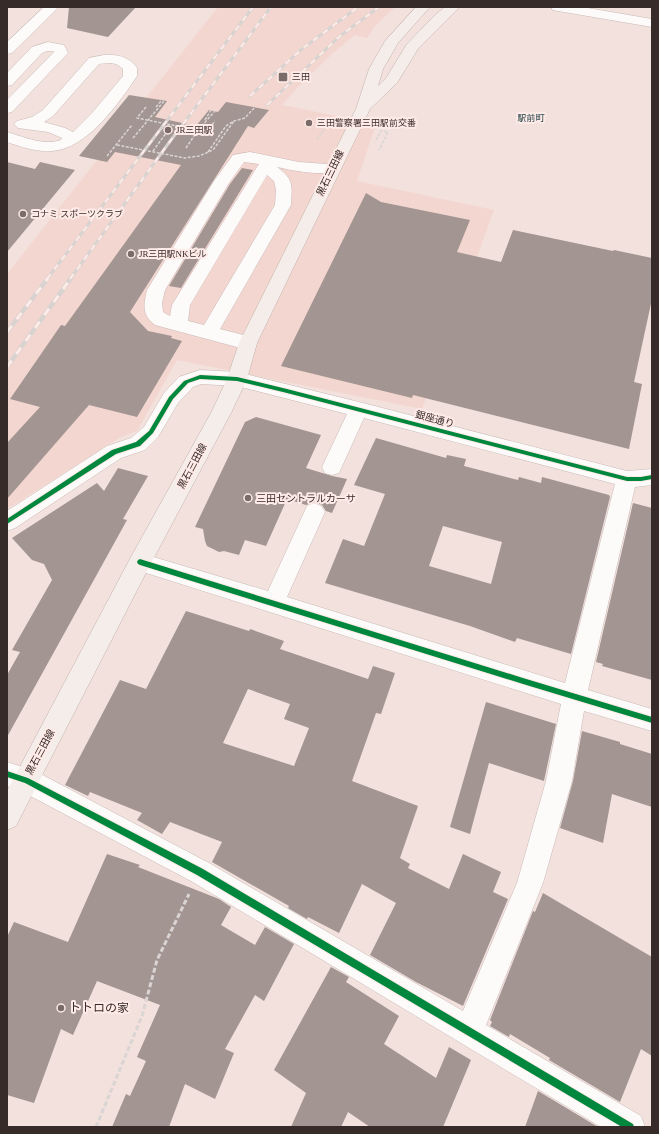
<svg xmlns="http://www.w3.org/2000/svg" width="659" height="1134" viewBox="0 0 659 1134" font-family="'Times New Roman','Noto Sans JP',serif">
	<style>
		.built { fill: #f4d6d0 }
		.building { fill: #a29592; fill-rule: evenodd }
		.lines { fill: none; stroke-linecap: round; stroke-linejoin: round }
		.minor-casing { stroke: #c9bbb8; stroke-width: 1 }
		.major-casing { stroke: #c3b1ad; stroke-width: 1 }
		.path-far1 { stroke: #dad5d4; stroke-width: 1.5; stroke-dasharray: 3 1.5; stroke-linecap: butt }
		.path { stroke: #dad5d4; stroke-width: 3; stroke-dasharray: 5 2.5; stroke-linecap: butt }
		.minor { fill: #fdfafa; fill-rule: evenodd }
		.major { fill: #f5edea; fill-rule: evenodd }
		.rail-far1-casing { stroke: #d8d3d1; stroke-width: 3 }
		.rail-casing { stroke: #d8d3d1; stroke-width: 4.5 }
		.rail-far1 { stroke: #feebe7; stroke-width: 2; stroke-dasharray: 6; stroke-linecap: butt }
		.rail { stroke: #feebe7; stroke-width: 3; stroke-dasharray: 8; stroke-linecap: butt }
		.cycleway-casing { stroke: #feebe7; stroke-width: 2 }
		.cycleway { fill: #00873e; fill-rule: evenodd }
		.poi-dot { fill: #786b68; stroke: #feebe7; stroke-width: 1.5 }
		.labels { text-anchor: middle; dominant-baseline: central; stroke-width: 4; stroke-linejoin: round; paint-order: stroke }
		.far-poi-label { font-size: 9px; fill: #372b29; stroke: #feebe7; text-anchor: start }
		.far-neighbourhood-label { font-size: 9px; fill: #16373d; stroke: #feebe7 }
		.street-label { font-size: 10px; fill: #372b29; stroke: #feebe7 }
		.poi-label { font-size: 10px; fill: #372b29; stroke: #feebe7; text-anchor: start }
		.near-poi-label { font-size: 12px; fill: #372b29; stroke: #feebe7; text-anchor: start }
	</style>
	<rect width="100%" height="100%" fill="#f2e1dc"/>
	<!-- built -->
	<polygon class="built" points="218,7 395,7 375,26 367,38 355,35 332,54 301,84 282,105 376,124 357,181 494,210 422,409 177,360 137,431 119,438 7,509 7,274"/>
	<!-- building -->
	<g class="building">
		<polygon points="69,7 136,7 108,37 67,28"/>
		<polygon points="129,95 167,101 155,117 196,126 209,110 218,112 226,102 269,110 254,128 248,126 130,312 148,331 172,336 171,338 182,341 137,417 89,405 7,499 7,443 40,407 10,399 61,325 65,326 181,165 115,152 107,162 79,156"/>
		<polygon points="7,162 35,169 40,162 75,170 7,252"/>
		<polygon points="242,168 253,170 181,288 169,286 230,184"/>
		<polygon points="366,193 381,202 470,220 457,252 501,262 513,230 613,251 614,250 652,258 652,299 634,382 642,384 629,449 413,395 412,398 281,366"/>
		<polygon points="256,417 321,435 306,468 332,476 347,479 332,513 326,511 322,505 315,502 306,505 287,499 266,546 245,540 239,555 224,551 219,552 207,546 205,541 203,529 195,527 245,422"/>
		<path d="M376,438L446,458L447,455L466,459L464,466L518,480L519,477L541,483L542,477L609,495L610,497L571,654L517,638L515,642L470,626L325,583L343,539L364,546L385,494L354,485ZM443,526L502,542L491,584L429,566Z"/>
		<polygon points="118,468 148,476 123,519 127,520 7,737 7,675 20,652 12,650 52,580 44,564 32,560 12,538 97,483 104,491"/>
		<polygon points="633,503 652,508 652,680 602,666 603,664 596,662"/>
		<path d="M186,611L249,631L250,629L284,641L280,649L368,679L373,666L395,673L381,714L376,713L352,781L418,806L400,858L410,864L408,868L449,889L463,854L501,872L493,892L508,899L463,1006L416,982L370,955L396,903L362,884L339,933L308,917L307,919L288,908L289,906L212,862L222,842L170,822L162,834L137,820L142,813L90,792L88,796L65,785L120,680L146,689ZM248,689L290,704L284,719L309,728L294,766L223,743Z"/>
		<polygon points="486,702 556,724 544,781 489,763 470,834 450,827"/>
		<polygon points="582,731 620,742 620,744 652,754 652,807 612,794 603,843 560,828 573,781"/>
		<polygon points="107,854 140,865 138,867 219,899 231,907 221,925 255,945 265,927 294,944 264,1001 255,995 225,1049 234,1053 215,1099 185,1084 169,1127 112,1127 126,1094 130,1096 146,1061 137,1057 160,1005 97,981 73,1035 61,1029 34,1103 7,1095 7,937 14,922 68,942"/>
		<polygon points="543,893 652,957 652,1056 641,1049 620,1102 549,1060 550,1058 510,1034 509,1037 490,1026 492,1022 490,1020 533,911 535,912"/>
		<polygon points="331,967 349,977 346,982 399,1016 384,1044 436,1078 449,1047 471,1060 443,1127 370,1127 348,1112 341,1127 291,1127 306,1093 274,1070"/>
		<polygon points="538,1091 598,1127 525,1127"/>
	</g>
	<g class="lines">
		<defs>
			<g id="minor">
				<polygon points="44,7 59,7 12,53 7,54 7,42"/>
				<polygon points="551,7 582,7 652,19 652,27 558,11 553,10"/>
				<polygon points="48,42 64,45 68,53 12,112 7,113 7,100 54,52 53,51 47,51 42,53 12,85 7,86 7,73 32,47"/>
				<path d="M104,55C117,54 130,57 137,68V76C119,103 87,149 52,151C37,152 21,147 7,142V132C24,137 43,146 61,140L62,138L48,132L18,128L14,124L17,121L32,117L43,110L89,58ZM109,63C115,63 119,65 123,69V76L92,113L73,132L65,128L44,122L53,116L99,64Z"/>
				<path d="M250,152L299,162L339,165L341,168L339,171C319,176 296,171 277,167C294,180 292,184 291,205L220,329L255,338L257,343L255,348L248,350L155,325C141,314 144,305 147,290L214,181L233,155ZM244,162L259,164L172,305L170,316L163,312L162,303L165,290L229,183ZM267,175L274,181L276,190L275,205L204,325L188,321L190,305Z"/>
				<polygon points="200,370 237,372 359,402 627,471 652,469 652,485 635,487 588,690 652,709 652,731 584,711 572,781 543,883 486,1025 641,1116 645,1127 601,1127 191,881 21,791 7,786 7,762 35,771 209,863 463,1011 517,883 546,781 561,704 140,571 132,569 129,562 132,555 140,553 268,591 307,506 314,503 321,506 325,512 287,597 565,683 615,484 364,418 339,473 332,475 325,473 322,467 347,414 237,386 201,384 193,387 178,403 158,437 145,450 121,458 15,528 7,531 7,511 107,446 131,438 144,427 164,393 179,377"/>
			</g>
			<polygon id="major" points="416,7 430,7 398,43 383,69 378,86 386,78 407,44 436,14 445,7 460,7 418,49 397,83 370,109 257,343 247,379 232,411 148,569 16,826 7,830 7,791 132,555 212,411 227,379 239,343 356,109 369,69 385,41"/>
		</defs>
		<!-- minor casing -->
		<use href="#minor" class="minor-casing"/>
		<!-- major casing -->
		<use href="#major" class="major-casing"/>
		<!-- path-far1 -->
		<g class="path-far1">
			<polyline points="146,107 137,118 207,132 215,121"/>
			<polyline points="156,107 162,100"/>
			<polyline points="205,120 211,110"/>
			<polyline points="133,138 165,100"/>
			<polyline points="317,140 331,117"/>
			<polyline points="376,140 381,131 388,132 379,150"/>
			<polyline points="117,145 185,158 199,156 213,150 234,121"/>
			<polyline points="186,148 198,130 215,111"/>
			<polyline points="153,151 172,125"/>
			<polyline points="208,152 226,126 234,121 245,118 255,107"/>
			<polyline points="107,156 132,125"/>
		</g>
		<!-- path -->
		<polyline class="path" points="96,1127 142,1016 157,960 189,894"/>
		<!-- minor -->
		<use href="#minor" class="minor"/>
		<!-- major -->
		<use href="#major" class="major"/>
		<defs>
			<g id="rail-far1">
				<polyline points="250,96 302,49 358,7"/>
				<polyline points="267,105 340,36 379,7"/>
				<polyline points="47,279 253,7"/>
				<polyline points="70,279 168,144 271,7"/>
			</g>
			<g id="rail">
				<polyline points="7,332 48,278"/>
				<polyline points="7,367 71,278"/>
			</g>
		</defs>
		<!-- rail-far1 casing -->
		<use href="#rail-far1" class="rail-far1-casing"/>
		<!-- rail casing -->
		<use href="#rail" class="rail-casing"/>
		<!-- rail-far1 -->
		<use href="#rail-far1" class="rail-far1"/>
		<!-- rail -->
		<use href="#rail" class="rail"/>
		<defs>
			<g id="cycleway">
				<polygon points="200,375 237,377 287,389 627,477 641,477 652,475 652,479 641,481 627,481 287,393 237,381 200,379 188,383 173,399 153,433 140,446 116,454 7,524 7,519 112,450 136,442 149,431 169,397 184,381"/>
				<polygon points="140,559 523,678 652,717 652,723 523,684 140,565 138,564 137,562 138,560"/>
				<polygon points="7,771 28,778 203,869 633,1124 634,1127 622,1127 197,875 25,783 7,777"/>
			</g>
		</defs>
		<!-- cycleway casing -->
		<use href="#cycleway" class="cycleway-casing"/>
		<!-- cycleway -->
		<use href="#cycleway" class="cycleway"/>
	</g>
	<!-- markers -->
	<g class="poi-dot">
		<rect x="278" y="72" width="10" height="10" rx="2"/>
		<circle cx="309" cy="123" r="4"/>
		<circle cx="168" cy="130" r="4"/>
		<circle cx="23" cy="214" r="4"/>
		<circle cx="131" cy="254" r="4"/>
		<circle cx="248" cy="498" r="4"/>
		<circle cx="61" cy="1008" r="4"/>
	</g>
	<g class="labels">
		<!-- far-poi labels -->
		<g class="far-poi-label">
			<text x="292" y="77">三田</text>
			<text x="317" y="123">三田警察署三田駅前交番</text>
			<text x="176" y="130">JR三田駅</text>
			<text x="31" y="214">コナミ スポーツクラブ</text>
			<text x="139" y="254">JR三田駅NKビル</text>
		</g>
		<!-- far-neighbourhood labels -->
		<g class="far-neighbourhood-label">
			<text x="531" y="118">駅前町</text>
		</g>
		<!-- street labels -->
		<g class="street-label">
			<text transform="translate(330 173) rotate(-64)">黒石三田線</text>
			<text transform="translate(435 419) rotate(15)">銀座通り</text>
			<text transform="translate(192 466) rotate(-62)">黒石三田線</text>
			<text transform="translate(40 752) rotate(-62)">黒石三田線</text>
		</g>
		<!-- poi labels -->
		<g class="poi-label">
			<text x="256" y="498">三田セントラルカーサ</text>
		</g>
		<!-- near-poi labels -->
		<g class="near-poi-label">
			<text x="69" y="1008">トトロの家</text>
		</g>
	</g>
	<!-- border -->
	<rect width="659" height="1134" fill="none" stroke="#372b29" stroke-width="16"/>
</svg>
